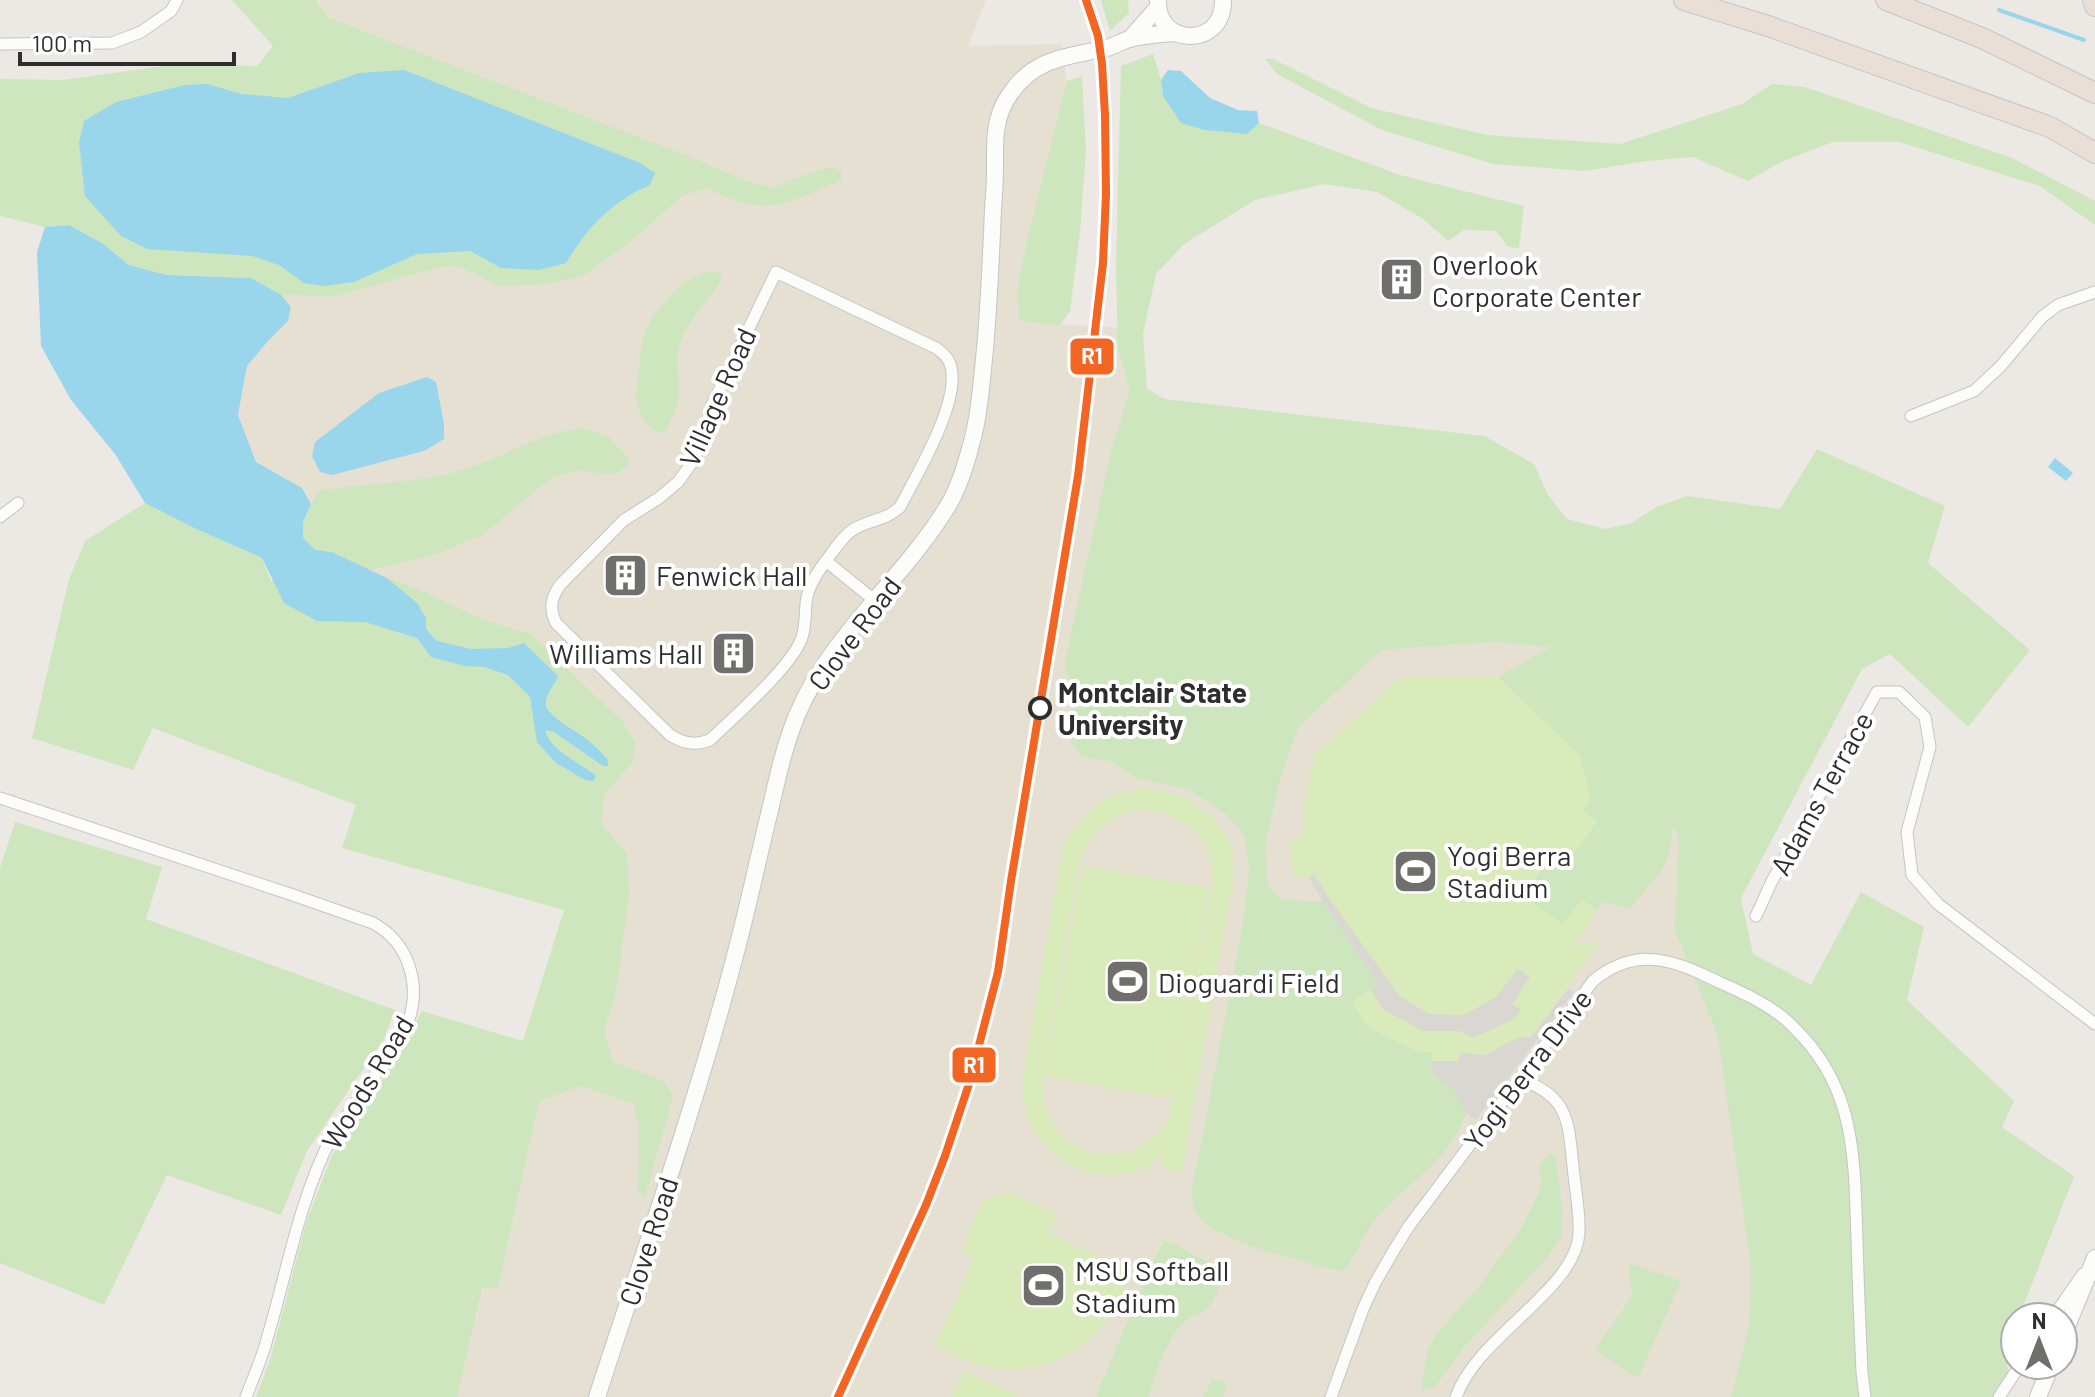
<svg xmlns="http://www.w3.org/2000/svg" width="2095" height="1397" viewBox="0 0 2095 1397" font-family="Barlow,sans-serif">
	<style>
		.education { fill: #e6e0d3 }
		.green { fill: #cee6be }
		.pitch { fill: #d9eabb; fill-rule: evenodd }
		.plaza { fill: #dad6d2 }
		.water { fill: #99d6ec }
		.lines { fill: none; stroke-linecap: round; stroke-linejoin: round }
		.stream { stroke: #99d6ec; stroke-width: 4 }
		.street-casing { stroke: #c5c4c5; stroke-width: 13 }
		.secondary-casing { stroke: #c5c4c5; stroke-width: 18 }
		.highway-casing { stroke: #c6c5c4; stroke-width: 22 }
		.street { stroke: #fcfcfb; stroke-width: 11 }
		.secondary { stroke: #fcfcfb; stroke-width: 16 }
		.highway { stroke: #eadfd6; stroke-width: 20 }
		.rail { stroke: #dfdfe1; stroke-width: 4 }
		.rail-1-casing { stroke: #fff; stroke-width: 14 }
		.rail-1 { stroke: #f26522; stroke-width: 8 }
		.stop-dot { fill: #fff; stroke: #2e2e2e; stroke-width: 4 }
		.labels { text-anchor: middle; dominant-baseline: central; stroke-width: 8; stroke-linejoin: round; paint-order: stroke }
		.poi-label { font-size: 28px; fill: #2e2e2e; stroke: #fff; text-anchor: start }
		.street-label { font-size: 28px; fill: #2e2e2e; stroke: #fff }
		.stop-label { font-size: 28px; font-weight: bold; fill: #2e2e2e; stroke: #fff; text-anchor: start }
		.line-badge { stroke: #fff; stroke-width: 3 }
		.badge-label { font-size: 22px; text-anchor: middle; font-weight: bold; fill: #fff }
	</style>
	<rect width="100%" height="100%" fill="#ece8e4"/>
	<!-- education -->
	<polygon class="education" points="317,0 986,0 968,46 1061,44 1067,81 1027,240 1017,289 1020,320 1035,323 1130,328 1129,386 1551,628 1706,805 1714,937 2074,1176 2019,1317 2015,1317 2015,1328 2005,1354 2010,1379 2004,1397 457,1397 484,1286 498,1288 539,1101 604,1031 616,993 629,896 601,823 605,794 633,762 635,742 622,722 531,634 482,619 416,588 387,578 332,552 303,522 310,504 301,488 256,462 238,415 247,366 269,340 288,321 291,307 281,295 334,297 435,268 456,266 476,274 498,286 583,276 624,247 684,196 329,18"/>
	<!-- green -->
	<g class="green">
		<path d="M232,0H316L329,18L688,156L744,180L772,188L804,175L831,167L841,171L842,179C822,189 787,206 765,206C744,206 723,195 705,188L683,196L624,247L583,276L539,285L498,286L476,274L456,266L436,268L334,297L281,295L251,278L167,275L129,265L102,243L69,225L45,227L0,216V79L62,80L180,64L257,66L273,46Z"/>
		<polygon points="1101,0 1128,0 1129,13 1110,31"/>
		<path d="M1153,54L1161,80L1163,96L1246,134L1259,123L1400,175L1524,206L1519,248L1508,247L1496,231L1464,230L1448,241L1423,219L1377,192L1325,184L1255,200L1184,244L1156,274L1143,334L1147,389L1165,399L1484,436L1534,464L1548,495L1567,519L1605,529L1632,523L1656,507L1687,496L1780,509L1817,449L1945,506L1928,563L2030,650L1968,727L1890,654L1862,669L1741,898L1753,954L1811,985L1861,892L1924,927L1907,1000L2014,1101L2002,1127L2074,1176L2019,1317H2015V1328L2005,1354L2010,1379L2004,1397H1731L1750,1323L1751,1265L1718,1036L1675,930L1679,841L1673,825L1670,852L1661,871L1630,909L1603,902L1597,910L1582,900L1563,924L1523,896L1551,855L1566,865L1583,810L1580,756L1498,677L1551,647L1493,642L1382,650L1299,726L1280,779L1265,846L1268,887L1284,900L1323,902L1378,984L1352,1003L1369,1028L1432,1052L1433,1074L1454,1091L1466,1113C1451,1161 1403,1185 1373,1222C1362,1237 1356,1256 1344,1271L1334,1270C1305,1262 1211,1240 1197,1214C1188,1198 1192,1183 1197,1166L1245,913L1249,866L1244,836L1227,815L1188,789L1138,779L1110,761L1082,757L1072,744L1076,688L1069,680L1064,665L1111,452L1128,396L1129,386L1118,350L1116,269L1121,66Z"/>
		<polygon points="1265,59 1273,59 1371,108 1487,135 1620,144 1742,104 1772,84 1805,87 2012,158 2095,201 2095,225 2040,186 1899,142 1833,142 1781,162 1748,181 1693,157 1646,161 1585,171 1493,164 1382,130 1277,74"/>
		<polygon points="1082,76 1086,150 1080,232 1070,311 1060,325 1035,323 1019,320 1017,289 1027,240 1067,81"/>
		<path d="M706,272H719L722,278C710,301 686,321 679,347C674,363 681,380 679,396C677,409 671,420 666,431L658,433L647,425L638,408L636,397L642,341L652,317L682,283Z"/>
		<path d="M584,428L609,437L628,458L627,467L617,473H594L577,470L550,479L481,536L431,556L370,570L332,552L315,551L302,538L303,522L318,491C367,482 418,484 466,469C507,456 540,432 584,428Z"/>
		<polygon points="145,503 192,527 262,558 271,581 387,578 416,588 482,619 531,634 623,722 635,742 633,762 605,794 601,823 627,854 629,896 616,993 604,1031 613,1062 664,1081 673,1097 645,1196 638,1193 639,1125 633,1103 580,1086 539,1101 498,1288 483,1287 457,1397 256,1397 271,1357 306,1223 332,1155 400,1053 422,1011 523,1041 564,910 342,848 356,805 153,728 133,770 32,738 69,579 85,541"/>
		<polygon points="15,822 162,867 146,919 395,1010 384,1039 307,1151 281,1215 167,1175 104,1305 0,1263 0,868"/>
		<polygon points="1550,1154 1555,1155 1562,1206 1561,1239 1546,1259 1465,1346 1435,1387 1421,1390 1428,1349 1437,1333 1476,1290 1522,1227 1541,1188 1540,1164"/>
		<path d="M1163,1242H1171L1223,1271C1220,1284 1216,1302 1205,1311C1198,1316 1189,1316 1183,1323C1165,1342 1156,1373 1148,1397H1096L1147,1275Z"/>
		<polygon points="1628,1263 1681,1281 1638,1378 1595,1350 1632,1296"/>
		<polygon points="1212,1379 1227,1383 1223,1397 1203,1397"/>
	</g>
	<!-- pitch -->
	<g class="pitch">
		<polygon points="1400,677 1498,677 1580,756 1591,799 1583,810 1597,821 1566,865 1551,855 1523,896 1563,924 1582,900 1597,910 1575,945 1601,941 1531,1037 1516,1038 1486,1055 1460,1053 1460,1061 1432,1061 1432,1052 1418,1052 1369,1028 1351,1002 1378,984 1323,902 1309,878 1293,876 1290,842 1301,835 1305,817 1302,813 1315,755"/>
		<path d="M1142,789C1153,789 1163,790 1173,793C1199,801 1229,828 1233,855C1234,863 1233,873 1233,881L1182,1172L1162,1169L1163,1155C1103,1206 1016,1152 1023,1078L1060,863C1069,820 1099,793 1142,789ZM1151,810C1192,818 1216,845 1212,888L1170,1115C1133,1185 1034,1155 1043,1076L1079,865C1090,831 1114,809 1151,810Z"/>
		<polygon points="1082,865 1210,888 1173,1099 1044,1076"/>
		<path d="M1008,1192L1058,1214L1050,1234L1132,1271C1127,1282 1124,1295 1118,1305C1092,1348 1044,1377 993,1368C973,1364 954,1354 935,1346L974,1257L961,1251L982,1202Z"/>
		<polygon points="964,1371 1022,1397 952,1397"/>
	</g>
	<!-- plaza -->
	<g class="plaza">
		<polygon points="1314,874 1328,897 1399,995 1428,1014 1464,1015 1496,997 1518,969 1530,977 1512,1004 1521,1010 1514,1019 1473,1038 1460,1031 1423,1031 1384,1010 1370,990 1378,984 1323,902 1309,878"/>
		<polygon points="1568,989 1574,992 1476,1120 1466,1113 1454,1091 1433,1074 1432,1061 1459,1061 1460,1053 1486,1055 1516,1038 1531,1037"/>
	</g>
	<!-- water -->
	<g class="water">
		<path d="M404,70L640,163L655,173L650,185C612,201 587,228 566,263L539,270L501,268L470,251L417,254L354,282L324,286L304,283L279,265L252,256L147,249L121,236L85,196L79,142L84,121L116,102L185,85L208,84L241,94L288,98L359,73Z"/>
		<polygon points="1168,70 1181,71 1210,98 1238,110 1257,111 1259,123 1247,134 1205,130 1181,123 1163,96 1161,80"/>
		<path d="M69,225L102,243L129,265L167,275L251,278L281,295L291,307L288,321L269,340L247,366L238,415L256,462L302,488L311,504L303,522V538L315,550L332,552L387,578L417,603L426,618V629L437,641L471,649L508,648L524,643L558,676C555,686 545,693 546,705C548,717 575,730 585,738C593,744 601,752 608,760V766H603L554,732L545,730C550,751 581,763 596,776L593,781L585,780L556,763L537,742L530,697L508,675L484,667L465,666L431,657L417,638L365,622L317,621L284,603L262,558L192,527L145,503L115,454L71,400L41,346L37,252L45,227Z"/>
		<polygon points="427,377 436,382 444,424 444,439 424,451 332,475 320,472 312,456 315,442 379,393"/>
		<polygon points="2055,458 2073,473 2066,481 2048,467"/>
	</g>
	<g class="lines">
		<!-- stream -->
		<polyline class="stream" points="1999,10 2084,40"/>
		<defs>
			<g id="street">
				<polyline points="0,44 112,43 141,32 171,11 177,0"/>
				<path d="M776,272L936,348C943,353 949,358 951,367C960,403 917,474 900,507C886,521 866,520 851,531C843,537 836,547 831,554C821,567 810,582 807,597C804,612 807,626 801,640C790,668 733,718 710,740C694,746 683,743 670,735L556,623C549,609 551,598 560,585L624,520L659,498L678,482L691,464L700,447L712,405Z"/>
				<polyline points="1911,416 1974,391 2000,367 2042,317 2058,305 2095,292"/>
				<polyline points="0,517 18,503"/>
				<polyline points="826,561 874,600"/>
				<path d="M0,798L290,894L373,923C410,943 422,987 407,1025C401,1038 391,1050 384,1062C366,1088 349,1113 331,1138C299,1201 287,1272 267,1339C262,1359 253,1378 246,1397"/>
				<polyline points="1756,916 1772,881 1877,692 1899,692 1925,717 1930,747 1907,832 1912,875 1938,904 2095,1024"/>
				<polyline points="2053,1317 2083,1274"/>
				<path d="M1331,1397L1363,1309L1375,1283L1394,1250L1409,1226L1593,981C1631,950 1665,956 1706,976C1733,989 1763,1000 1786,1020C1792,1025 1798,1032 1803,1037C1857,1096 1854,1164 1857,1238C1858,1283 1860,1327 1862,1372L1865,1397"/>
				<path d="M1456,1397C1477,1336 1576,1290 1579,1233C1580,1211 1575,1188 1573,1166C1570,1143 1571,1114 1552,1097C1544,1089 1531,1084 1521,1078"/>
				<polyline points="1999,1397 2020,1365"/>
			</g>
			<g id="secondary">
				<path d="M1158,0C1156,47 1224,49 1223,0"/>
				<polyline points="1130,39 1158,7"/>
				<polyline points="2063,1336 2095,1258"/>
				<path d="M597,1397C645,1249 697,1102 736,952C749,903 759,854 771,806C778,775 785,744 797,715C831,634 905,578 949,504C959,487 966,464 971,445C979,417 981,388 984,359C989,309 991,259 993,209C994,196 995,182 995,169C995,142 993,118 1010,94C1035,57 1068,57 1107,48C1114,46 1121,42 1129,39C1144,35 1160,34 1176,33"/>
				<polyline points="2038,1397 2051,1365"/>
			</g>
			<g id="highway">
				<polyline points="1684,0 1768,26 2050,127 2095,153"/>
				<polyline points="1886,0 1982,38 2095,93"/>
				<polyline points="2093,0 2095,6"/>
			</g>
		</defs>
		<!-- street casing -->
		<use href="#street" class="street-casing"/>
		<!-- secondary casing -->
		<use href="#secondary" class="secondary-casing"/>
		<!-- highway casing -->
		<use href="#highway" class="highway-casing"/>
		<!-- street -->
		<use href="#street" class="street"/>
		<!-- secondary -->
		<use href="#secondary" class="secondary"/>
		<!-- highway -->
		<use href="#highway" class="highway"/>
		<!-- rail -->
		<polyline class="rail" points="838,1397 926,1205 945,1156 969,1084 998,972 1011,881 1078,476 1103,263 1106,194 1105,115 1102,64 1098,36 1086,0"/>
		<defs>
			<polyline id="rail-1" points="838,1397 926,1205 945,1156 969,1084 998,972 1011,881 1078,476 1103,263 1106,194 1105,115 1102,64 1098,36 1086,0"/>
		</defs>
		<!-- rail-1 casing -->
		<use href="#rail-1" class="rail-1-casing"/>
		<!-- rail-1 -->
		<use href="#rail-1" class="rail-1"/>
	</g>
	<!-- icons -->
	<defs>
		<symbol id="building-square" viewBox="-11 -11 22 22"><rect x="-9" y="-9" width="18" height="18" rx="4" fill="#706f6e" stroke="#fff"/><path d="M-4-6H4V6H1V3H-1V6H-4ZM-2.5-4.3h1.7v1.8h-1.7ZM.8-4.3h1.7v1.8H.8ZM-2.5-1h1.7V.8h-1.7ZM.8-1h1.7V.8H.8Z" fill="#fff"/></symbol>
		<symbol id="stadium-square" viewBox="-11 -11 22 22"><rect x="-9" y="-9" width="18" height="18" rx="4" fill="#706f6e" stroke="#fff"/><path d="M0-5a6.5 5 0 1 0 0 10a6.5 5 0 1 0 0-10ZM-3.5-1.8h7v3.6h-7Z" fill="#fff"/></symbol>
	</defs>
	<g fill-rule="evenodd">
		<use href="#building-square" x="1376" y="254" width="51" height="51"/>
		<use href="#building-square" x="600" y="550" width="51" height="51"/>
		<use href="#building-square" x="708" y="628" width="51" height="51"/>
		<use href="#stadium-square" x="1390" y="846" width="51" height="51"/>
		<use href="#stadium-square" x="1102" y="956" width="51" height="51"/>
		<use href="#stadium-square" x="1018" y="1260" width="51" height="51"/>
	</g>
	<!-- markers -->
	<circle class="stop-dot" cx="1040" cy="708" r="10"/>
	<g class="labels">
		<!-- poi labels -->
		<g class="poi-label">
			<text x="1432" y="264">Overlook<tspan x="1432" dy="32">Corporate Center</tspan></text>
			<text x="656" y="575">Fenwick Hall</text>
			<text x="703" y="653" text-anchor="end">Williams Hall</text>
			<text x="1447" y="855">Yogi Berra<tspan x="1447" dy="32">Stadium</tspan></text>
			<text x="1158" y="982">Dioguardi Field</text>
			<text x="1075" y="1270">MSU Softball<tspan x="1075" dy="32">Stadium</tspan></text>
		</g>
		<!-- street labels -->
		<g class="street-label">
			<text transform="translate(717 397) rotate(-66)">Village Road</text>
			<text transform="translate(854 633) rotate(-53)">Clove Road</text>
			<text transform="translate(1821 793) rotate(-61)">Adams Terrace</text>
			<text transform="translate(1527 1069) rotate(-53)">Yogi Berra Drive</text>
			<text transform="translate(367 1082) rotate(-59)">Woods Road</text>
			<text transform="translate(648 1241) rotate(-72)">Clove Road</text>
		</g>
		<!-- stop labels -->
		<g class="stop-label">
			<text x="1058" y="692">Montclair State<tspan x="1058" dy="32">University</tspan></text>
		</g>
	</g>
	<g class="line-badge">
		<rect x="1069" y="337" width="46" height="39" rx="8" fill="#f26522"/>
		<rect x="951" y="1046" width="46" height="38" rx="8" fill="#f26522"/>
	</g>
	<g class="badge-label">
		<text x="1092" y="364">R1</text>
		<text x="974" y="1073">R1</text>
	</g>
	<!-- north arrow -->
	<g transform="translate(2039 1341)"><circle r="38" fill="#ffffff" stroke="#ababab" stroke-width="2"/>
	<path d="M0-6L14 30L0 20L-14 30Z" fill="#706f6e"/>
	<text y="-12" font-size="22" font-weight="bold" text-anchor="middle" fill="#2e2e2e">N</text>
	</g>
	<!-- scale -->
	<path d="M20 52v12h214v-12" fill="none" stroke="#2e2e2e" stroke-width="4"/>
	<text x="32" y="52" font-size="24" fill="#2e2e2e" stroke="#ffffff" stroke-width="6" paint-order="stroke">100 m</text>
</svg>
